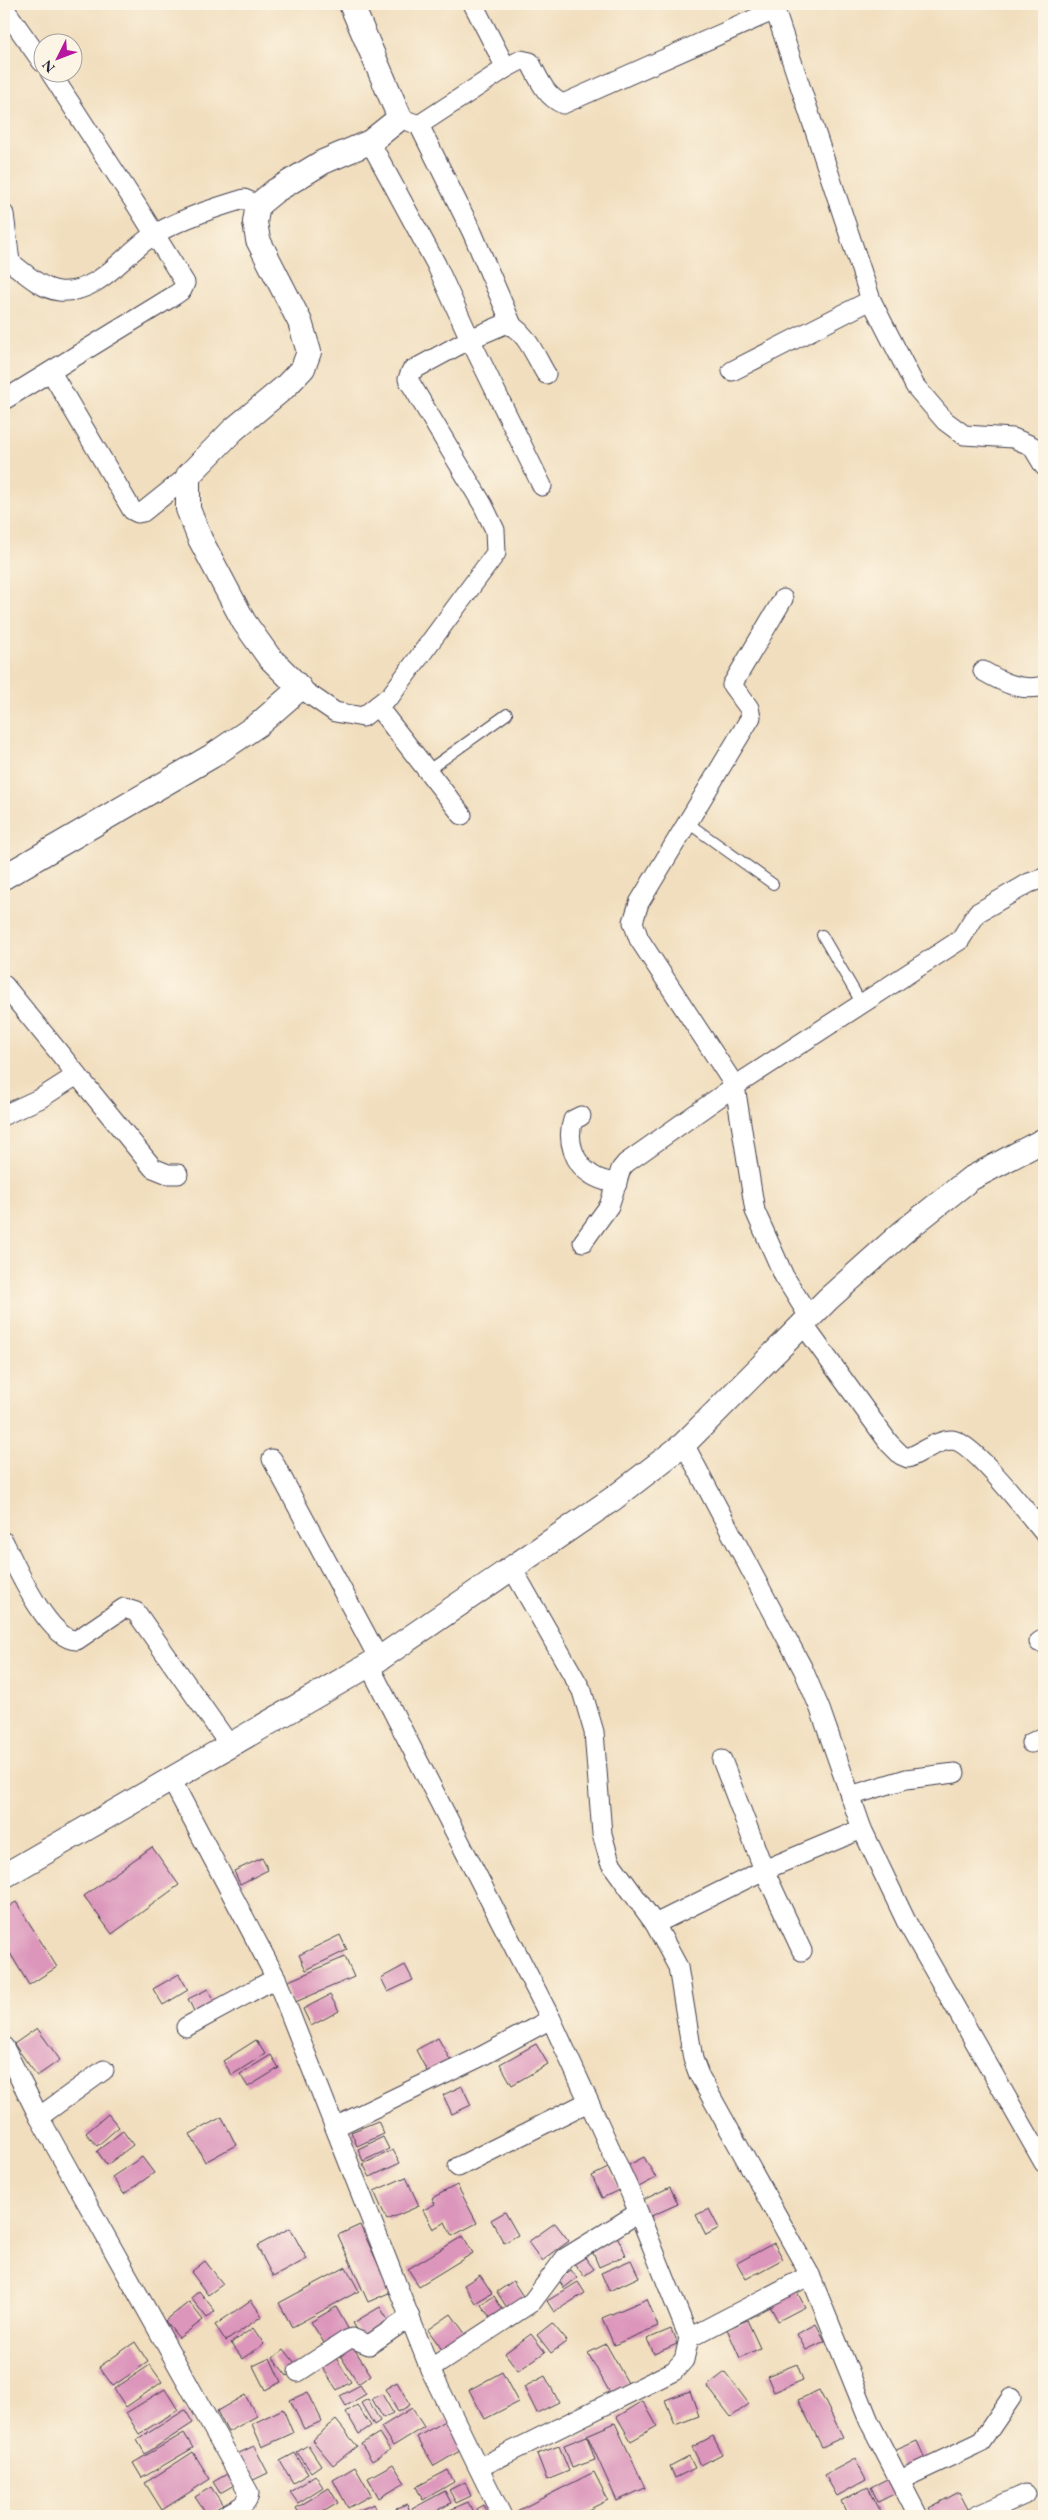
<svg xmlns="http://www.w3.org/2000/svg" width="1048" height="2520" viewBox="0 0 1048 2520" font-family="'EB Garamond',serif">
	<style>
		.building { fill: #dc95bb }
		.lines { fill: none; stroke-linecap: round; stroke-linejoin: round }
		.service-casing { stroke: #413e4f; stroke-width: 12 }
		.minor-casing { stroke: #413e4f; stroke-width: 21 }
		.tertiary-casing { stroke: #413e4f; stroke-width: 26 }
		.service { stroke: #fff; stroke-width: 10 }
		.minor { stroke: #fff; stroke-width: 19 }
		.tertiary { stroke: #fff; stroke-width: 24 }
	</style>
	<rect width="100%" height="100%" fill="#fcf5e5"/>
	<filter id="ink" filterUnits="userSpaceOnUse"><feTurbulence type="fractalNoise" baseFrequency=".02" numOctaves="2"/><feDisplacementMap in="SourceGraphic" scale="10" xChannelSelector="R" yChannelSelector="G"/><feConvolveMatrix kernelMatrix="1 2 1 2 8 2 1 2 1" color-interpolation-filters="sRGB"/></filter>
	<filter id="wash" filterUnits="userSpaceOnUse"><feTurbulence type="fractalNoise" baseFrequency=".0096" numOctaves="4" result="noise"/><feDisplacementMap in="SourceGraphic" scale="20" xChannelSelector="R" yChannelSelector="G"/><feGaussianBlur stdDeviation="1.12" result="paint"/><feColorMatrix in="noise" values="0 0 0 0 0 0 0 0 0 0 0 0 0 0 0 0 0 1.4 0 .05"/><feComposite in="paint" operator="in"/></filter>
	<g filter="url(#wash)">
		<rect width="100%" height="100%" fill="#f1debe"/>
		<g id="blocks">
			<!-- building -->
			<g class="building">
				<polygon points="152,1847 179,1885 112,1934 84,1896"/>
				<polygon points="262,1858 268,1870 240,1884 234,1871"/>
				<polygon points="16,1902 57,1967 29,1985 4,1943 4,1909"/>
				<polygon points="340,1935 347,1950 306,1970 299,1955"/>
				<polygon points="345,1957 354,1977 293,2003 284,1983"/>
				<polygon points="405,1965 413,1980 388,1992 381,1978"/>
				<polygon points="179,1974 188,1990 163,2005 153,1989"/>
				<polygon points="208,1989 217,2008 197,2017 188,1999"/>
				<polygon points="330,1995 339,2011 311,2026 303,2009"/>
				<polygon points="37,2028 60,2060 37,2076 14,2044"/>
				<polygon points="438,2038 452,2063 429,2075 416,2050"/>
				<polygon points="256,2040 265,2054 232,2075 223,2061"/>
				<polygon points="536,2044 548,2064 512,2085 500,2064"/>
				<polygon points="271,2055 279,2068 248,2087 240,2074"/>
				<polygon points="462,2086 471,2105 452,2114 443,2095"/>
				<polygon points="108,2114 119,2127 97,2146 86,2133"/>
				<polygon points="222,2117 236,2145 205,2162 190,2134"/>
				<polygon points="378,2121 384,2134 357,2146 351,2132"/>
				<polygon points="123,2131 133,2145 107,2165 97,2151"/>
				<polygon points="383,2137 389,2149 363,2161 358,2149"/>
				<polygon points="393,2150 400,2163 370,2177 363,2164"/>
				<polygon points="142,2157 154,2173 124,2194 112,2177"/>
				<polygon points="644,2157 656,2178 635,2189 623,2168"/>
				<polygon points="608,2168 619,2190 602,2198 592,2176"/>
				<polygon points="406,2177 419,2206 387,2220 374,2191"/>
				<polygon points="457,2185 477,2223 452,2236 445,2222 433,2229 423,2210 435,2204 432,2198"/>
				<polygon points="670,2187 678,2204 647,2218 639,2202"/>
				<polygon points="709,2209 719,2228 706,2235 696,2215"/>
				<polygon points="505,2212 518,2235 504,2243 491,2220"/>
				<polygon points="555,2223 569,2241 542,2261 528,2242"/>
				<polygon points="360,2225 391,2292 368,2302 338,2235"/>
				<polygon points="290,2228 307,2259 273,2277 257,2246"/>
				<polygon points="463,2236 473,2253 419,2286 408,2269"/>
				<polygon points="617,2236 626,2255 599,2267 591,2248"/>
				<polygon points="774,2243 783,2259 746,2279 737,2263"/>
				<polygon points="583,2255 594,2269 584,2276 573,2262"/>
				<polygon points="631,2260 639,2277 609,2291 601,2273"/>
				<polygon points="205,2261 223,2284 208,2295 191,2272"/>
				<polygon points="346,2267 359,2291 292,2327 279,2303"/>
				<polygon points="571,2270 577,2278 564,2288 558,2279"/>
				<polygon points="480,2275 492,2293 475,2303 464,2285"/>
				<polygon points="513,2281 526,2301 509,2311 497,2292"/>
				<polygon points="578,2282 585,2293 554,2312 547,2301"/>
				<polygon points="795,2288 805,2307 778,2321 768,2302"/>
				<polygon points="199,2291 215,2311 207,2318 191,2298"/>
				<polygon points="494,2296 504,2312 492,2320 481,2305"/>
				<polygon points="647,2299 658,2326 614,2345 602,2318"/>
				<polygon points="251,2300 262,2316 226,2341 215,2325"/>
				<polygon points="189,2302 203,2320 179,2338 165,2321"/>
				<polygon points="336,2307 350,2332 326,2346 311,2322"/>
				<polygon points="380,2307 391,2325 364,2341 353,2323"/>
				<polygon points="451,2314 466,2335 443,2351 428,2330"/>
				<polygon points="747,2320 760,2348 740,2358 727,2329"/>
				<polygon points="552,2323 567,2341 551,2353 537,2335"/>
				<polygon points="816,2324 825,2341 806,2350 797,2334"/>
				<polygon points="253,2328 264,2344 243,2359 231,2343"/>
				<polygon points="671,2329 677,2344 654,2354 647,2339"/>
				<polygon points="531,2334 545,2352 518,2371 505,2353"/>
				<polygon points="135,2342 148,2362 113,2386 99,2367"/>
				<polygon points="606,2344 628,2383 610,2393 588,2353"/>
				<polygon points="353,2347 371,2375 358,2384 340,2355"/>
				<polygon points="284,2349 298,2367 287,2376 273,2358"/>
				<polygon points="270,2358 281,2382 265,2390 253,2366"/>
				<polygon points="336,2358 351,2382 337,2390 322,2367"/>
				<polygon points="797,2364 803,2380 774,2392 767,2376"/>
				<polygon points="150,2365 162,2382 126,2407 114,2389"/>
				<polygon points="502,2372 518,2402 485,2419 469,2390"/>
				<polygon points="725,2372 749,2404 731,2417 707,2386"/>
				<polygon points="545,2376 559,2402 537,2413 524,2387"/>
				<polygon points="397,2382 410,2405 398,2412 385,2389"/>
				<polygon points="360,2385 366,2394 346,2406 340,2396"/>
				<polygon points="165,2389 178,2410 139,2434 126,2413"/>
				<polygon points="819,2390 843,2437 822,2447 798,2400"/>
				<polygon points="690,2391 699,2416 675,2425 665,2400"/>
				<polygon points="308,2392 322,2421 304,2429 290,2400"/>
				<polygon points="382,2394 393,2413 383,2418 372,2399"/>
				<polygon points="245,2395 257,2416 228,2432 217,2411"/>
				<polygon points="368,2399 380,2421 374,2425 361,2403"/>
				<polygon points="643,2401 657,2426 631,2441 617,2417"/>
				<polygon points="357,2405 371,2426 359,2434 346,2412"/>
				<polygon points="412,2408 424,2427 393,2446 381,2427"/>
				<polygon points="283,2409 293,2433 262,2447 252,2424"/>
				<polygon points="185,2410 193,2423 145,2454 137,2440"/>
				<polygon points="448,2419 465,2448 434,2466 417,2437"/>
				<polygon points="336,2420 357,2446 333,2465 312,2440"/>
				<polygon points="615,2423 645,2488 617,2501 587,2435"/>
				<polygon points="184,2433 193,2448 142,2478 133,2463"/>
				<polygon points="379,2433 390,2450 372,2461 361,2444"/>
				<polygon points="587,2436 595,2460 572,2468 564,2445"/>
				<polygon points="713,2436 722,2454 701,2465 692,2447"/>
				<polygon points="917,2441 927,2463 904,2473 894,2451"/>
				<polygon points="308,2445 321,2465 311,2472 297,2452"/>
				<polygon points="254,2446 268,2473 249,2482 235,2455"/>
				<polygon points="559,2446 569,2471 547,2480 537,2454"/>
				<polygon points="193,2452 210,2479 162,2510 145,2483"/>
				<polygon points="295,2453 308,2474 293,2483 280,2461"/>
				<polygon points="689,2456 695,2468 675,2478 670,2466"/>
				<polygon points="855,2459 866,2480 837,2496 825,2475"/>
				<polygon points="393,2464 405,2483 379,2498 368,2478"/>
				<polygon points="355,2467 371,2495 348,2508 333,2480"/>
				<polygon points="448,2470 454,2482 423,2500 416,2487"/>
				<polygon points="594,2472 608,2500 576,2516 519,2516 517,2511"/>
				<polygon points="229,2473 236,2484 220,2493 213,2482"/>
				<polygon points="315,2475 323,2487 298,2503 290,2492"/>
				<polygon points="889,2478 896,2493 878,2502 871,2487"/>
				<polygon points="465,2482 471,2496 456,2503 449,2490"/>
				<polygon points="211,2487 223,2505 207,2515 195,2497"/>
				<polygon points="868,2487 883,2516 848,2516 841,2501"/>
				<polygon points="329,2488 338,2503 316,2516 301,2516 296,2508"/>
				<polygon points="445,2491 451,2503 428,2516 416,2516 412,2509"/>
				<polygon points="959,2492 968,2509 956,2516 934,2516 929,2508"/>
				<polygon points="468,2502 475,2516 444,2516 443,2513"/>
				<polygon points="374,2504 379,2516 350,2516 350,2514"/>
				<polygon points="407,2504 412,2516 400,2516 396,2508"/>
				<polygon points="483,2505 489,2516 480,2516 476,2509"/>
			</g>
		</g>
	</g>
	<g filter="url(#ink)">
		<use href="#blocks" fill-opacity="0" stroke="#413e4f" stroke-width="1"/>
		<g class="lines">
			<defs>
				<g id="service">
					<polyline points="427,771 507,714"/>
					<polyline points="688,823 773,884"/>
					<polyline points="822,935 862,1004"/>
				</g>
				<g id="minor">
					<polyline points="473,4 506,68"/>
					<polyline points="773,4 871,300 915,386 945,421 964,435 1013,438 1032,446 1044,466"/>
					<polyline points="4,8 42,62"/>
					<polyline points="408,121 419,125 472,232 512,325"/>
					<path d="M419,125L506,68L521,60L530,62C539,79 545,96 563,104L775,10"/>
					<polyline points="370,142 436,264 470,339 542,486"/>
					<polyline points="4,214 10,262"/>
					<path d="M4,262H10C24,272 41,289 59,291C99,295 125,252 155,234C183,218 214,208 244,199L258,205"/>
					<polyline points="732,371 871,300"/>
					<polyline points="51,372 132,510 138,513 143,512 188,476"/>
					<polyline points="4,400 175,295 182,290 185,283 137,206 50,72"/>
					<polyline points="783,599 732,685 749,708 751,717 639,903 633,922 639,939 735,1086 755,1211 784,1276 810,1318"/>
					<path d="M983,671C1002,682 1021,692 1044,686"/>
					<path d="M300,688L335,712L363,717L391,695L496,553L495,530L483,505L408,379L411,371L470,339L505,324C525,327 536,358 546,374"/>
					<polyline points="377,706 462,815"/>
					<polyline points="4,985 153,1168 168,1174 178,1174"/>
					<polyline points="4,1115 41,1098 77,1075"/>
					<path d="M581,1116L573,1120C566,1140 574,1164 592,1175C599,1180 609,1182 617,1184"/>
					<polyline points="583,1242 609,1206 621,1169 626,1163 735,1086 960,940 977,913 1029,883 1044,878"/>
					<path d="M803,1324L889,1443L901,1455L908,1458C921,1453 937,1440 952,1440C972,1441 1029,1515 1044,1533"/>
					<polyline points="684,1444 803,1669 820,1709 862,1829 906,1921 1044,2163"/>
					<polyline points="272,1459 379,1659"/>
					<path d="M4,1542C14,1563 50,1643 77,1640L124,1608L136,1612L230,1746"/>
					<polyline points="512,1568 582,1691 594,1732 602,1834 610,1862 655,1924 678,1967 693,2059 699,2075 810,2275 869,2421 918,2516"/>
					<polyline points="1039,1642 1044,1639"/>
					<polyline points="369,1665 551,2019 631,2194 689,2338 684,2360 674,2371 480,2467"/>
					<polyline points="1031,1743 1044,1737"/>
					<polyline points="722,1760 764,1870 802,1951"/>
					<polyline points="171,1779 276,1978 430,2369 502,2516"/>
					<polyline points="850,1796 906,1779 955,1773"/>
					<polyline points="655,1924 764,1870 862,1829"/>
					<polyline points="186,2027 276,1978"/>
					<path d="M4,2047L39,2117L249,2493C248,2506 234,2510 224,2516"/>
					<polyline points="39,2117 104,2070"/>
					<polyline points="335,2127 482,2056 551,2019"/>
					<polyline points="458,2167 588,2102"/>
					<polyline points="689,2338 810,2275"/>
					<polyline points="430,2369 532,2302 565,2258 638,2213"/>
					<polyline points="298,2372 347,2340 352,2338 369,2345 410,2317"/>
					<polyline points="900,2480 981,2442 1011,2398"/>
					<polyline points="976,2516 1026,2494"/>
				</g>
				<g id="tertiary">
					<polyline points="4,877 212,756 259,724 300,688 269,657 244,622 200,539 188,509 188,476 233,430 286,386 303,368 309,352 300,322 258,240 255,222 258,205 275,191 323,162 370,142 400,118 351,4"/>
					<polyline points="4,1876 379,1659 614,1498 684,1444 828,1299 903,1232 970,1179 1044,1140"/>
				</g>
			</defs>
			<!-- service casing -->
			<use href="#service" class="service-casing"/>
			<!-- minor casing -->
			<use href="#minor" class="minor-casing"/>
			<!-- tertiary casing -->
			<use href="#tertiary" class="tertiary-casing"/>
			<!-- service -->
			<use href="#service" class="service"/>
			<!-- minor -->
			<use href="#minor" class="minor"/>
			<!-- tertiary -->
			<use href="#tertiary" class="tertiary"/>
		</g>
	</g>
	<!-- margin -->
	<rect width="1048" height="2520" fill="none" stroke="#fcf5e5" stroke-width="20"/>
	<!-- north arrow -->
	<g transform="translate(58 58) rotate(228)"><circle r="24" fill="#fcf5e5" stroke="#a5a1a1"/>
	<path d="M0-4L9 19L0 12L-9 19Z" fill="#b5179e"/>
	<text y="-8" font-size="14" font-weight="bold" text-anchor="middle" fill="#22223b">N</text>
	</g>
</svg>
